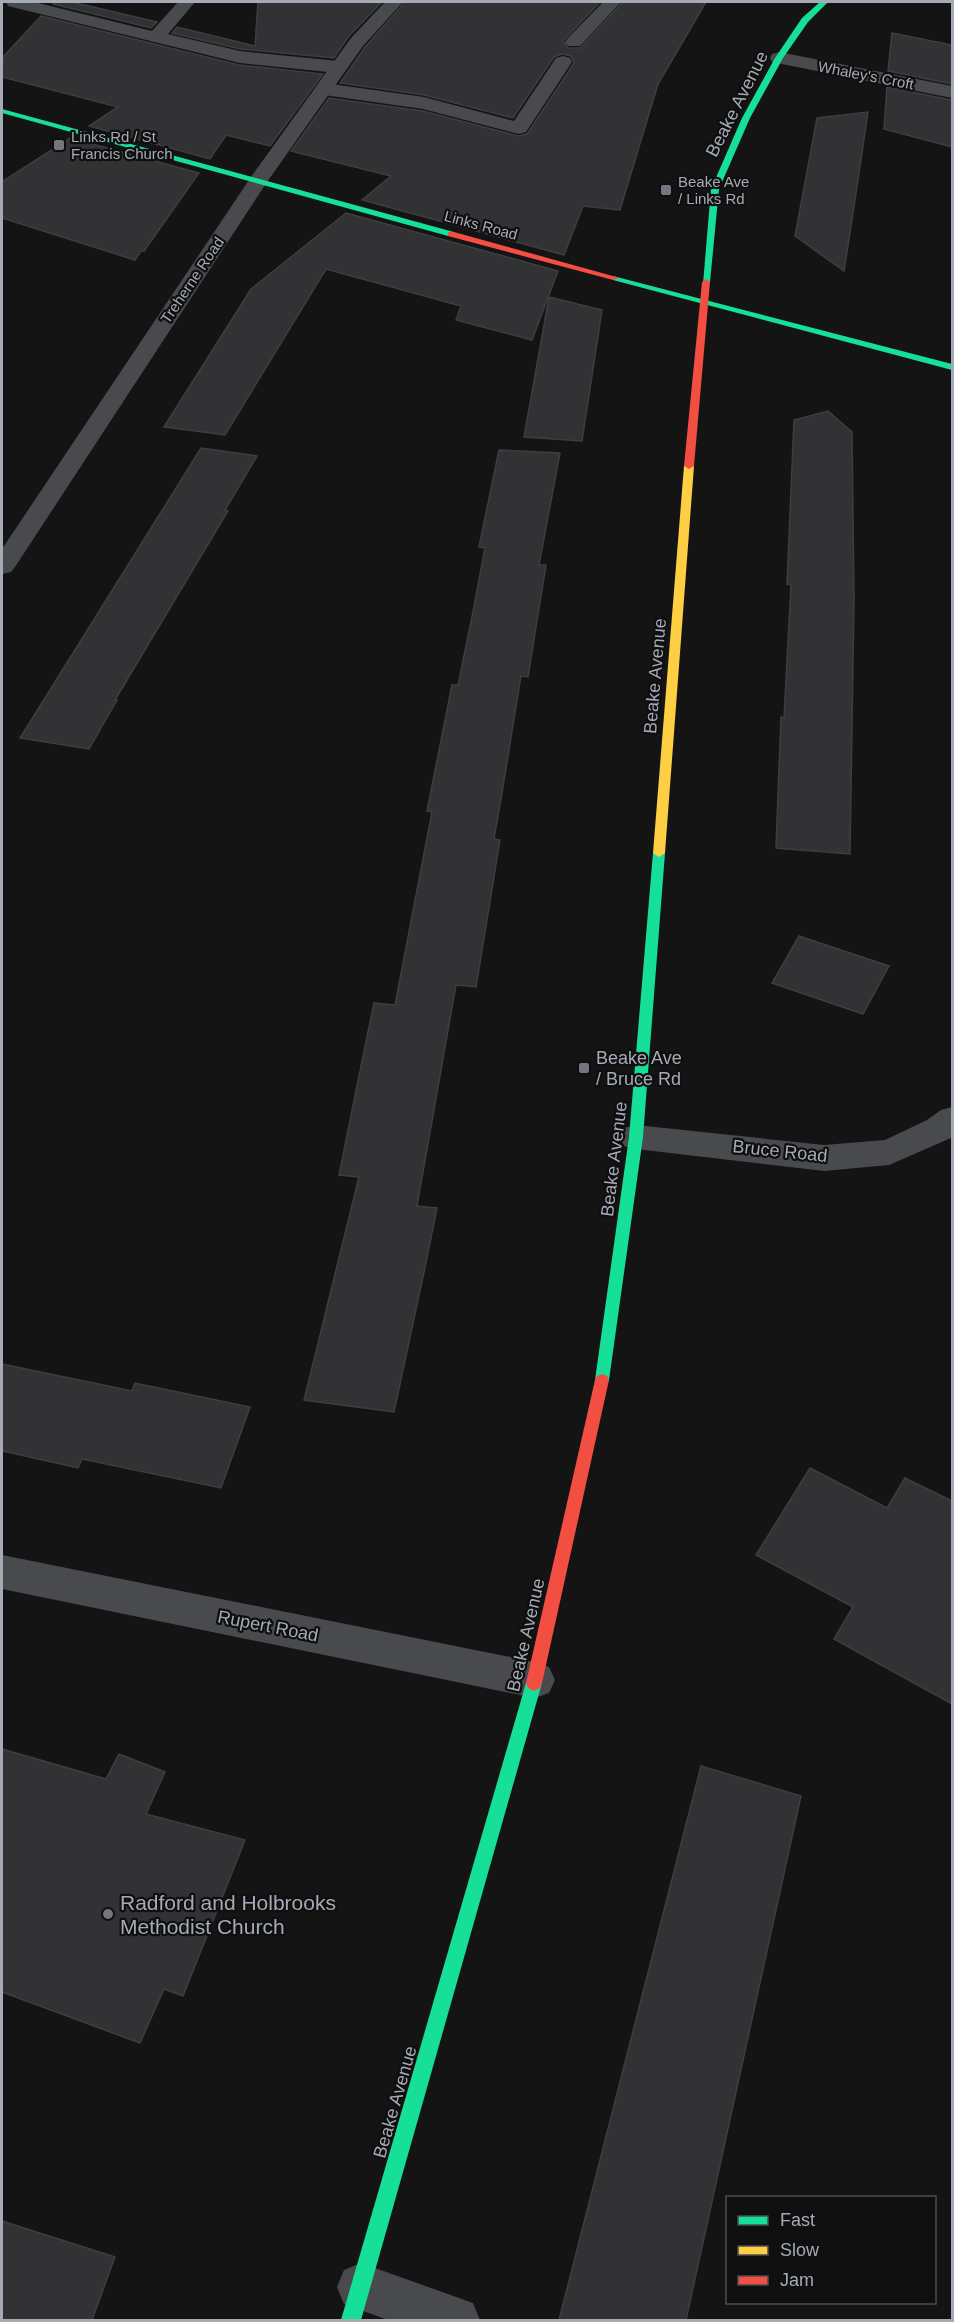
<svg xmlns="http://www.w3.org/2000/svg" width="954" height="2322" viewBox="0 0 954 2322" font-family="Helvetica,sans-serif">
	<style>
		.building { fill: #323234; stroke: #3d3e41; stroke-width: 1.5 }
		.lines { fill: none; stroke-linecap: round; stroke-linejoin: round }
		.lane { fill: #494a4d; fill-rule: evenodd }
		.street { fill: #494a4d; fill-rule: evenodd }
		.fast { fill: #16e098; fill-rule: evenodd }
		.slow { fill: #ffcf43; fill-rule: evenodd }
		.jam { fill: #f24e42; fill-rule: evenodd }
		.poi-dot { fill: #72767d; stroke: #0f0f10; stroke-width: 2 }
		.labels { text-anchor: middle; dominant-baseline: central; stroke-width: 4.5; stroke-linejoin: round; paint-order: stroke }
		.far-street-label { font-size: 15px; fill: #a5abb5; stroke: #0f0f10 }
		.far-poi-label { font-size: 15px; fill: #a5abb5; stroke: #0f0f10; text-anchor: start }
		.street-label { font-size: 18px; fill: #a5abb5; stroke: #0f0f10 }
		.poi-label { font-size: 18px; fill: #a5abb5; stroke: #0f0f10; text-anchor: start }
		.near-poi-label { font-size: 21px; fill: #a5abb5; stroke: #0f0f10; text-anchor: start }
	</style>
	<rect width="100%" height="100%" fill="#141415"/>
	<!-- building -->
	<g class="building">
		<polygon points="56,2 72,2 157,22 151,28 53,4"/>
		<polygon points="258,2 382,2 349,36 334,58 240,49 172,33 177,27 255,46"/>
		<polygon points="405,2 600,2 563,41 568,48 580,48 623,2 706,2 658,84 620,210 583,206 564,255 362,200 391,176 291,151 329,98 423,111 518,136 527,134 574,63 571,56 562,54 554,57 513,118 424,95 340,83 365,47"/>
		<polygon points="41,16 239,65 323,74 270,146 226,135 210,159 89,126 118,107 2,77 2,58"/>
		<polygon points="892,33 952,45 952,84 888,71"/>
		<polygon points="887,87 952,100 952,147 884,129"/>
		<polygon points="868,112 855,200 844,271 795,236 817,118"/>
		<polygon points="70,138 199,173 144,251 141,251 135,260 2,218 2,182"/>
		<polygon points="346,213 558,271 532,340 456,320 461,306 326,269 225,435 164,427 251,289"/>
		<polygon points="549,297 602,310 582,441 524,437"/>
		<polygon points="828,411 852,432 854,599 850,854 776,848 781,717 784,718 791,585 787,584 794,420"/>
		<polygon points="201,448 257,456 225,510 228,511 115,700 117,700 89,749 20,738"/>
		<polygon points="499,450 560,453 539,565 546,565 528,677 521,676 503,787 494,839 500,840 476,987 456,985 417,1206 437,1208 427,1258 394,1412 304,1400 359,1177 339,1175 359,1076 374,1003 395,1005 432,812 427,811 452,685 458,685 472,617 485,548 479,547"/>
		<polygon points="799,936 889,966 863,1014 772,983"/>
		<polygon points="2,1364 132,1391 135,1383 250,1407 221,1488 82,1459 78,1468 2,1451"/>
		<polygon points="810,1468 887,1508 905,1478 952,1501 952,1704 834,1639 853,1607 756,1555"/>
		<polygon points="2,1749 106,1779 119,1754 165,1772 146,1814 245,1840 183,1996 164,1989 140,2043 2,1992"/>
		<polygon points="701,1766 801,1796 686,2320 559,2320"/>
		<polygon points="2,2221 115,2257 92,2320 2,2320"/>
	</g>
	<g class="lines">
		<!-- lane -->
		<g class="lane">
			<polygon points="6,2 34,2 152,31 178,2 195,2 168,34 240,51 338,61 345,63 347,67 345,71 338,73 240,63 8,6"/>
			<polygon points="603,2 621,2 580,46 568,46 565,42 568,38"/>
			<polygon points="563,56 570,58 572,62 526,132 519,134 423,109 324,95 317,93 315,89 317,85 324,83 424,97 514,121 556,58"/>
			<polygon points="361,2263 473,2303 480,2320 388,2320 344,2304 337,2287 344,2270"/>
		</g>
		<!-- street -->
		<g class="street">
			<polygon points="385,2 403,2 363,46 267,182 15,567 11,572 2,574 2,549 251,177 351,38"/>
			<polygon points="779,52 952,86 952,98 772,62 770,58 772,54"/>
			<polygon points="952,1107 952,1136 951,1138 889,1165 824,1171 636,1149 624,1146 620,1137 624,1128 636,1125 824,1145 885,1140 927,1120 941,1110"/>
			<polygon points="2,1555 535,1662 549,1667 555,1680 549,1693 535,1698 2,1589"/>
		</g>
		<!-- fast -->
		<g class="fast">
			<polygon points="820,2 828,2 808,22 783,58 750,118 719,189 710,282 703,284 711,189 742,118 775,58 802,18"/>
			<polygon points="2,109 454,232 455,234 448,236 2,113"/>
			<polygon points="613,276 952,364 952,370 613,280"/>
			<polygon points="659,849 665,853 643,1137 609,1380 607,1384 602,1386 597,1384 595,1380 629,1137 653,853"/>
			<polygon points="534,1675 540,1678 542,1683 361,2320 341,2320 526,1683 528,1678"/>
		</g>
		<!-- slow -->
		<polygon class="slow" points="689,463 694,466 665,853 659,857 653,853 684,466"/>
		<!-- jam -->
		<g class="jam">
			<polygon points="448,232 454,232 620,278 613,280 448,236"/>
			<polygon points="706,279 710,282 694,466 689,469 684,466 702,282"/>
			<polygon points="602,1374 607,1376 609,1380 542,1683 540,1688 534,1691 528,1688 526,1683 595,1380 597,1376"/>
		</g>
	</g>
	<!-- markers -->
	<g class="poi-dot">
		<rect x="53" y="139" width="12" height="12" rx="3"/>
		<rect x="660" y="184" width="12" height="12" rx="3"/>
		<rect x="578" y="1062" width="12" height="12" rx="3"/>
		<circle cx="108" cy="1914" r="6"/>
	</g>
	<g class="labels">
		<!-- far-street labels -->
		<g class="far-street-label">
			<text transform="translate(866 75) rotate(11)">Whaley's Croft</text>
			<text transform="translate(481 225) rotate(15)">Links Road</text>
			<text transform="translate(192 280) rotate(-56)">Treherne Road</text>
		</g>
		<!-- far-poi labels -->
		<g class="far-poi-label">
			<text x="71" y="136">Links Rd / St<tspan x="71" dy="17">Francis Church</tspan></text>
			<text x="678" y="181">Beake Ave<tspan x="678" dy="17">/ Links Rd</tspan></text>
		</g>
		<!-- street labels -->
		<g class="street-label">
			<text transform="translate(737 104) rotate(-63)">Beake Avenue</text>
			<text transform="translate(655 676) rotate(-85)">Beake Avenue</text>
			<text transform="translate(780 1151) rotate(6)">Bruce Road</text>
			<text transform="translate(614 1159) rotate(-83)">Beake Avenue</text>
			<text transform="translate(268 1626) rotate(11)">Rupert Road</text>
			<text transform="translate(526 1635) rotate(-77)">Beake Avenue</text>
			<text transform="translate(395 2102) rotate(-74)">Beake Avenue</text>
		</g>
		<!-- poi labels -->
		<g class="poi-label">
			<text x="596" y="1058">Beake Ave<tspan x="596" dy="21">/ Bruce Rd</tspan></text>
		</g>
		<!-- near-poi labels -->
		<g class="near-poi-label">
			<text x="120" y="1902">Radford and Holbrooks<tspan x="120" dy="24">Methodist Church</tspan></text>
		</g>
	</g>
	<!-- border -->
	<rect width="954" height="2322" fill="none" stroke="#a5abb5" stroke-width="6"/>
	<!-- legend -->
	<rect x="726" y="2196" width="210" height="108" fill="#0f0f10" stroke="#4b4d52" stroke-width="1.5"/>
	<rect x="738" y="2216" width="30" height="9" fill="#16e098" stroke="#4b4d52" stroke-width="1.5"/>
	<text x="780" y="2226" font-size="18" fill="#a5abb5">Fast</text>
	<rect x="738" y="2246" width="30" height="9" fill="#ffcf43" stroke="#4b4d52" stroke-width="1.5"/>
	<text x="780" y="2256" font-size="18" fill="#a5abb5">Slow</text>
	<rect x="738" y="2276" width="30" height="9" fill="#f24e42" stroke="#4b4d52" stroke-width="1.5"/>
	<text x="780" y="2286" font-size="18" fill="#a5abb5">Jam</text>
</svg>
